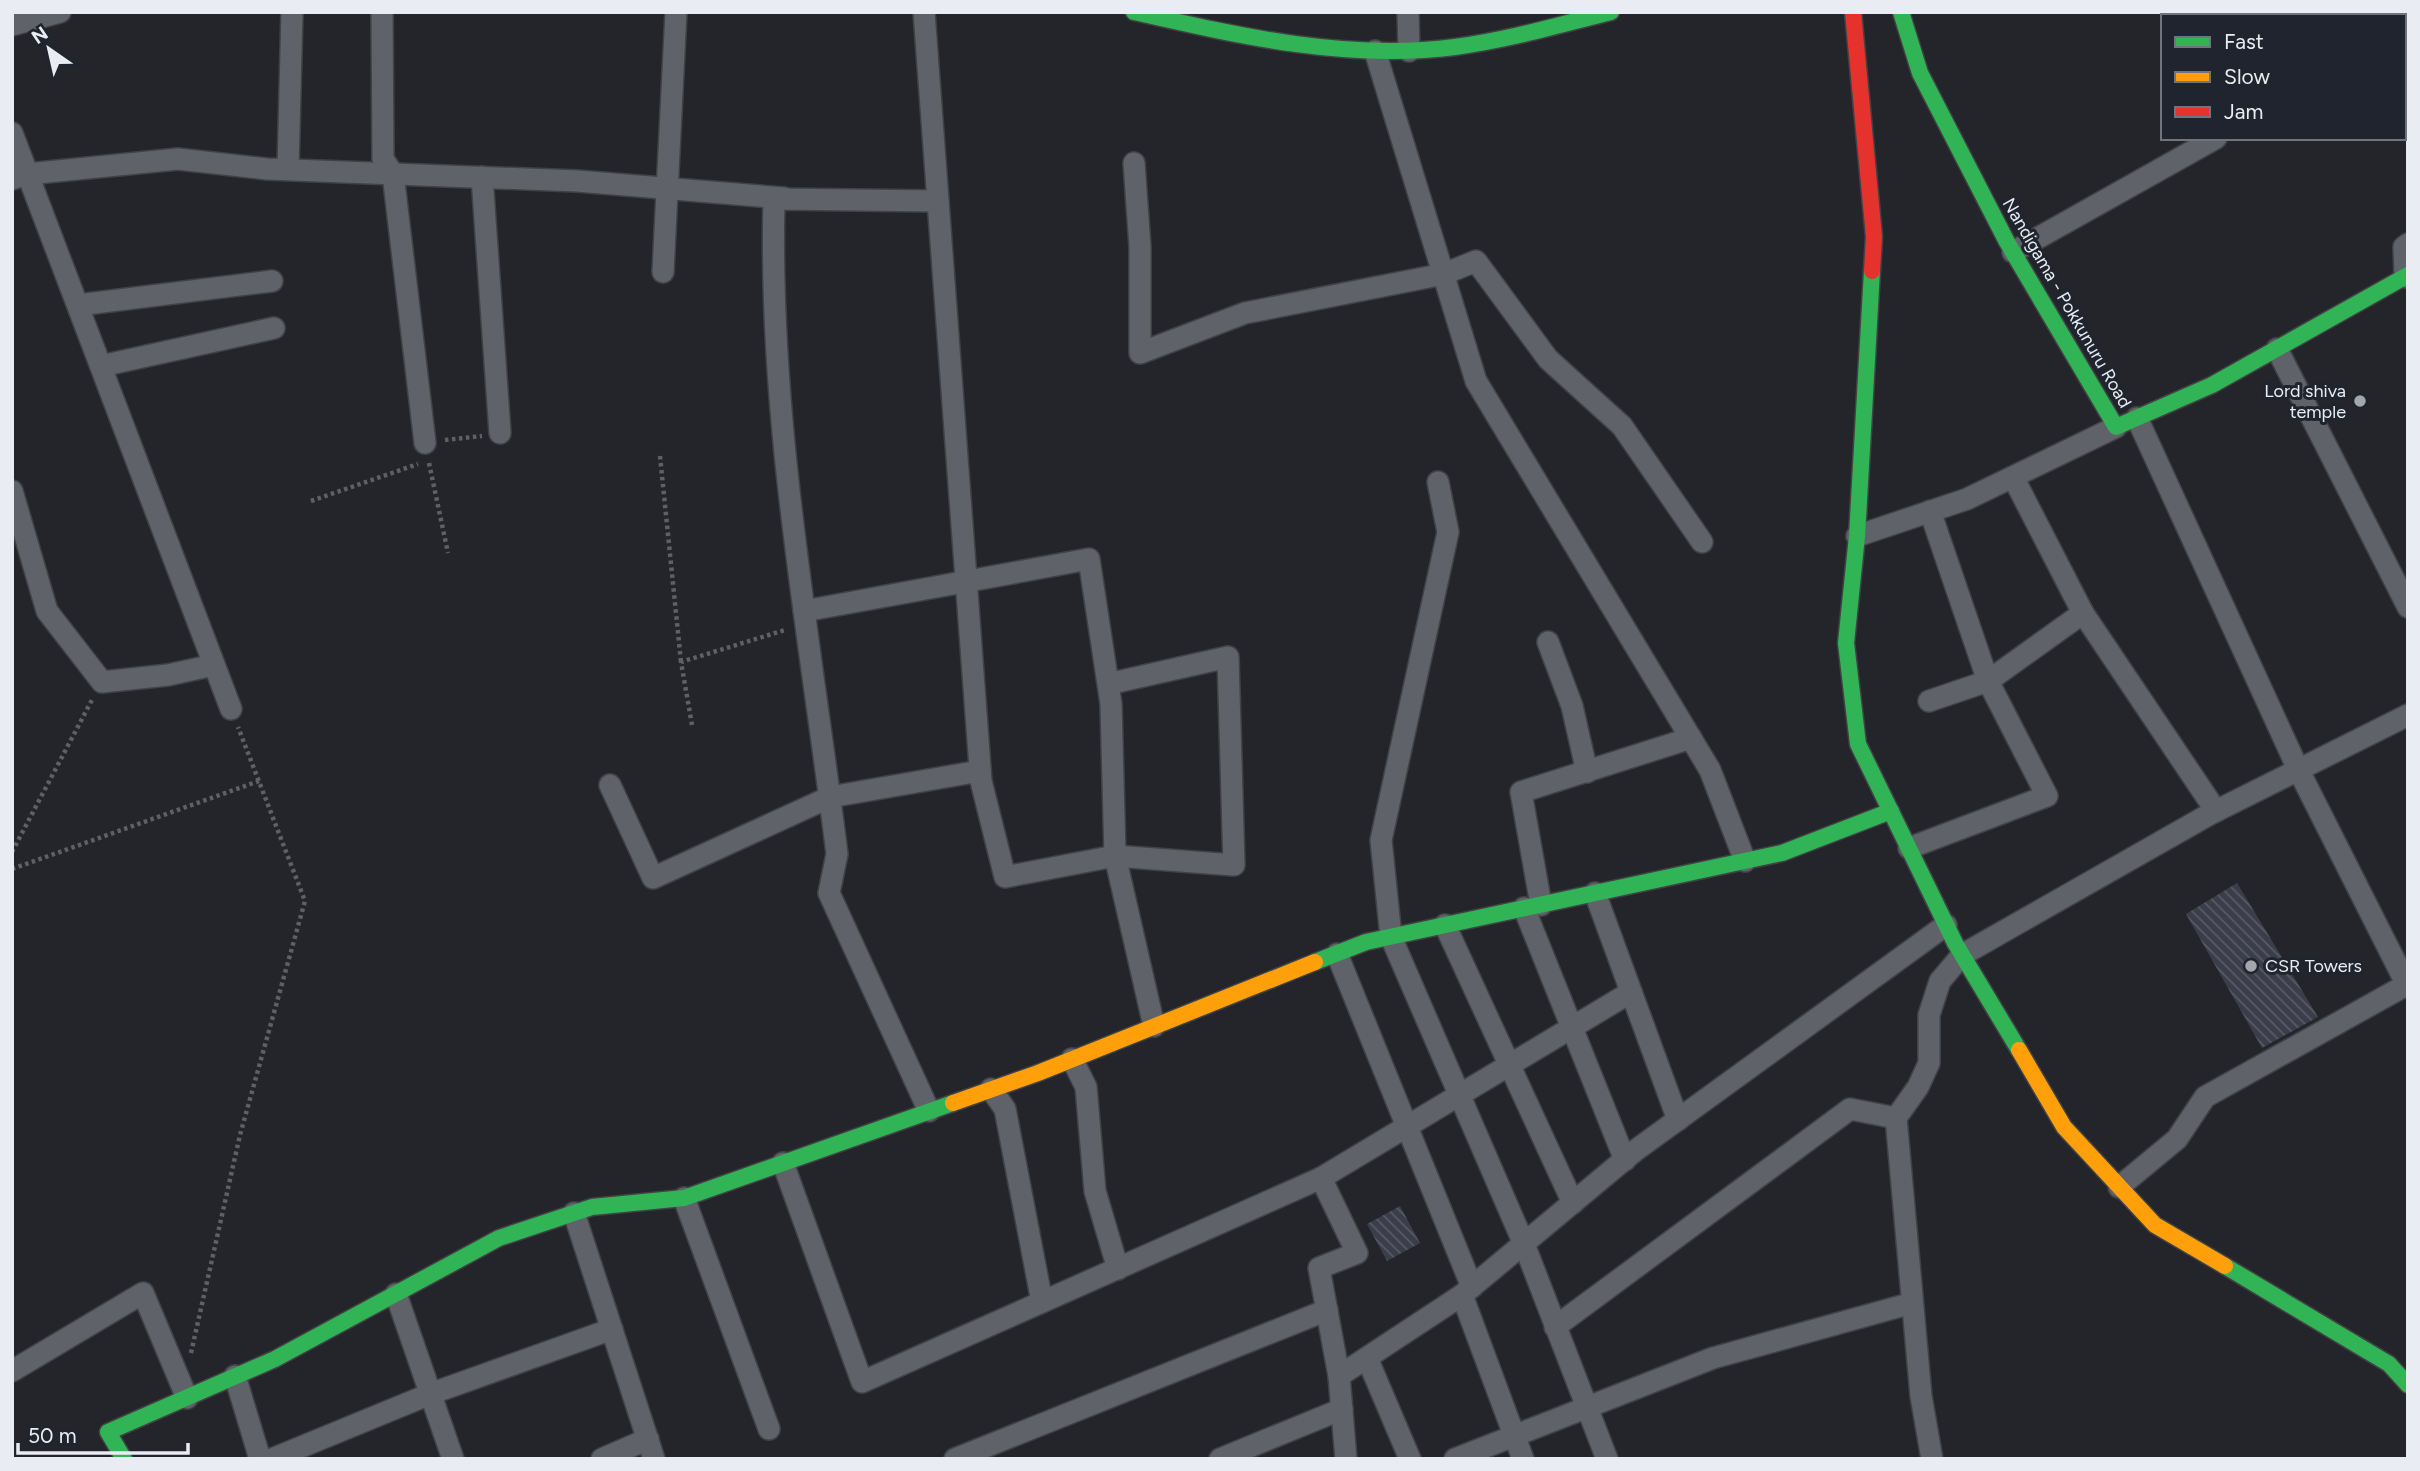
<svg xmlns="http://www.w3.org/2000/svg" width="2420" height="1471" viewBox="0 0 2420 1471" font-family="Figtree,sans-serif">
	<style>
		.building { fill: url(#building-back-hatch) }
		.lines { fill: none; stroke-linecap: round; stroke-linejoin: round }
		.street-casing { stroke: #414245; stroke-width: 24 }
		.fast-casing { stroke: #414245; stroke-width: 19 }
		.slow-casing { stroke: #414245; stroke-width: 19 }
		.jam-casing { stroke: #414245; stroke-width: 19 }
		.path { stroke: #5f6066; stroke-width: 4.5; stroke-dasharray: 3.5 3.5; stroke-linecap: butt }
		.street { stroke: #60626a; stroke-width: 21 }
		.fast { stroke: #30b455; stroke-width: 16 }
		.slow { stroke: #ff9f0a; stroke-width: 16 }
		.jam { stroke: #e5322d; stroke-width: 16 }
		.poi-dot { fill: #a5a6ad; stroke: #20242e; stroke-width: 2.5 }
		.labels { text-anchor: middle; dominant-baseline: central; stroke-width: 6; stroke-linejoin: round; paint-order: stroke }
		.street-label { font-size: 18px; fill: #eaecf3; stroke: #20242e }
		.poi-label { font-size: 18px; fill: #eaecf3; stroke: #20242e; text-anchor: end }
	</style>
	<defs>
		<pattern id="building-back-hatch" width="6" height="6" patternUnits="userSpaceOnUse" patternTransform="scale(1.75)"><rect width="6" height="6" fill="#3b3e4a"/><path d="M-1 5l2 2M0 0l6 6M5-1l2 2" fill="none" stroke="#585a65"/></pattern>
	</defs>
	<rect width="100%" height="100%" fill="#24252a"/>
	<!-- building -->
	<g class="building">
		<polygon points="2237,883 2318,1017 2262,1048 2186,914"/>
		<polygon points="1400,1206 1420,1243 1387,1261 1367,1224"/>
	</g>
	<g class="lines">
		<defs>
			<g id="street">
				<polyline points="382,12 383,159 393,174 425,443"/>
				<polyline points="924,12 981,781 1005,877 1115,856 1154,1026"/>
				<polyline points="1408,12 1409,51"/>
				<polyline points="2381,16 2386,12"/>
				<polyline points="12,25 60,12"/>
				<polyline points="1375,51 1476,381 1710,770 1745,861"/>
				<polyline points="12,133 231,709"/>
				<polyline points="1134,163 1140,247 1140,353 1245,313 1444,274 1476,261 1548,359 1622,426 1702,542"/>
				<polyline points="288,169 292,12"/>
				<polyline points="482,177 500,433"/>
				<polyline points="12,179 27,174 178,159 267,169 577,181 784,198"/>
				<polyline points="2013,252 2216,138"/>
				<polyline points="663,272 676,12"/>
				<polyline points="2405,277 2404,247 2408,244"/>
				<polyline points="78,305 272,281"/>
				<polyline points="2277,349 2408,607"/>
				<polyline points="101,366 274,328"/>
				<polyline points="2137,418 2298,769 2408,987"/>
				<polyline points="2013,477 2083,613 2216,811"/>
				<polyline points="1438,482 1448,532 1381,840 1391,937 1524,1244 1607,1459"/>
				<polyline points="12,491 47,611 102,682 168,675 214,665"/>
				<polyline points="1857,536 1967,499 2116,427"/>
				<polyline points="804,611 1089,559 1111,704 1115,856 1234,865 1228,657 1108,684"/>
				<polyline points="1548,642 1572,706 1587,772"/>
				<polyline points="1929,701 1988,681 2083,613"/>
				<polyline points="610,785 653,878 830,797 980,771"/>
				<polyline points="1909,848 2047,796 1988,681 1930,511"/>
				<polyline points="1595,893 1678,1120"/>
				<polyline points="1541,905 1521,792 1691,738"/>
				<polyline points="1524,908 1625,1160"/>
				<polyline points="1445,925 1573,1203"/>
				<polyline points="1337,954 1472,1287"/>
				<polyline points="1072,1059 1086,1087 1095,1191 1118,1269"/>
				<polyline points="991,1089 1005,1109 1042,1302"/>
				<path d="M929,1111L829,893L837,854C810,636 768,418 774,199L938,201"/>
				<polyline points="783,1163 862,1382 1321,1178 1631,992"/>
				<polyline points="1321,1178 1357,1253 1319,1268 1339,1376"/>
				<polyline points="2119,1187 2177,1139 2205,1097 2408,984"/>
				<polyline points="684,1198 769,1429"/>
				<polyline points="574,1213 654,1459"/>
				<polyline points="396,1294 453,1459"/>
				<polyline points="1462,1295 1523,1459"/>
				<polyline points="1555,1327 1850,1109 1896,1118"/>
				<polyline points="1367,1358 1410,1459"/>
				<polyline points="12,1371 143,1293 187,1398"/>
				<polyline points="235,1376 260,1459"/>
				<polyline points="272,1459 430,1394 612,1329"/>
				<polyline points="602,1459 648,1439"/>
				<polyline points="955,1459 1327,1310"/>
				<polyline points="1220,1459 1342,1409"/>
				<polyline points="1346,1459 1339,1376 1462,1295 1636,1150 1946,925"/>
				<polyline points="1455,1459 1713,1358 1912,1303"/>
				<polyline points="1932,1459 1921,1396 1896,1118 1918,1087 1929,1063 1929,1015 1940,981 1962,955 2210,814 2408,715"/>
			</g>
			<g id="fast">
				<path d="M1134,12C1239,36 1347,61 1455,47C1508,40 1559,25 1611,12"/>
				<polyline points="1901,12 1920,73 2007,242 2116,427 2212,385 2408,275"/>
				<polyline points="1872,271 1857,536 1846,643 1858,744 1955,943 2019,1050"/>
				<polyline points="1315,962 1366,942 1782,853 1891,811"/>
				<polyline points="2225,1266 2389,1364 2408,1385"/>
				<polyline points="124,1459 108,1432 275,1359 499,1238 592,1207 684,1198 953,1103"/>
			</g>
			<g id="slow">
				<polyline points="2019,1050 2064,1127 2155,1225 2225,1266"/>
				<polyline points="953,1103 1038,1073 1315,962"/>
			</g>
			<polyline id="jam" points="1853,12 1874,237 1872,271"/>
		</defs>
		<!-- street casing -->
		<use href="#street" class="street-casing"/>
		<!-- fast casing -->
		<use href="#fast" class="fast-casing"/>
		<!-- slow casing -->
		<use href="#slow" class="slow-casing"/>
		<!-- jam casing -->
		<use href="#jam" class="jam-casing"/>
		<!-- path -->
		<g class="path">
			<polyline points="445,440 482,436"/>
			<polyline points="660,456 681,662"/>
			<polyline points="429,463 448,553"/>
			<polyline points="311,501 418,464"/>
			<polyline points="692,725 681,662 785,630"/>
			<polyline points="12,852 93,698"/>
			<polyline points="12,869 259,781"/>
			<polyline points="191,1353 240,1135 305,901 238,727"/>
		</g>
		<!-- street -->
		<use href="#street" class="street"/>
		<!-- fast -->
		<use href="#fast" class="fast"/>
		<!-- slow -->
		<use href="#slow" class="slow"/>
		<!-- jam -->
		<use href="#jam" class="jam"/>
	</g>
	<!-- markers -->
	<g class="poi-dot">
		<circle cx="2360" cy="401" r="7"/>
		<circle cx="2251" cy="966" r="7"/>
	</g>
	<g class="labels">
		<!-- street labels -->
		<g class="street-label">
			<text transform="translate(2067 303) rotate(60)">Nandigama - Pokkunuru Road</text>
		</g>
		<!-- poi labels -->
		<g class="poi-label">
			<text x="2346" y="391">Lord shiva<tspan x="2346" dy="21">temple</tspan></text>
			<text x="2265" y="966" text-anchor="start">CSR Towers</text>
		</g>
	</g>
	<!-- border -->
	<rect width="2420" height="1471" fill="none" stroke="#eaecf3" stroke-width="28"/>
	<!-- legend -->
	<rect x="2161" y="14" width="245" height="126" fill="#20242e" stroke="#71747d" stroke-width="2"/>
	<rect x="2175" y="37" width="35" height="10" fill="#30b455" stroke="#71747d" stroke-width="2"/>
	<text x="2224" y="49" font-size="21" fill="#eaecf3">Fast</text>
	<rect x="2175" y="72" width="35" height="10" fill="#ff9f0a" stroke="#71747d" stroke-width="2"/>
	<text x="2224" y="84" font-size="21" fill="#eaecf3">Slow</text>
	<rect x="2175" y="107" width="35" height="10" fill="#e5322d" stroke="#71747d" stroke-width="2"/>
	<text x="2224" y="119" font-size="21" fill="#eaecf3">Jam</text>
	<!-- north arrow -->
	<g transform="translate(49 49) rotate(326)" stroke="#20242e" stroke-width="5" paint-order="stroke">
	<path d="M0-5L12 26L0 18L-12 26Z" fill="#eaecf3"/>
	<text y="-10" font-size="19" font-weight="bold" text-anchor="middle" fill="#eaecf3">N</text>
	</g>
	<!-- scale -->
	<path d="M18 1443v10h170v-10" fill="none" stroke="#eaecf3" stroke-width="3.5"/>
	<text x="28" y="1443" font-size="21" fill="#eaecf3" stroke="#20242e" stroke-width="5" paint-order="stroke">50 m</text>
</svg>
